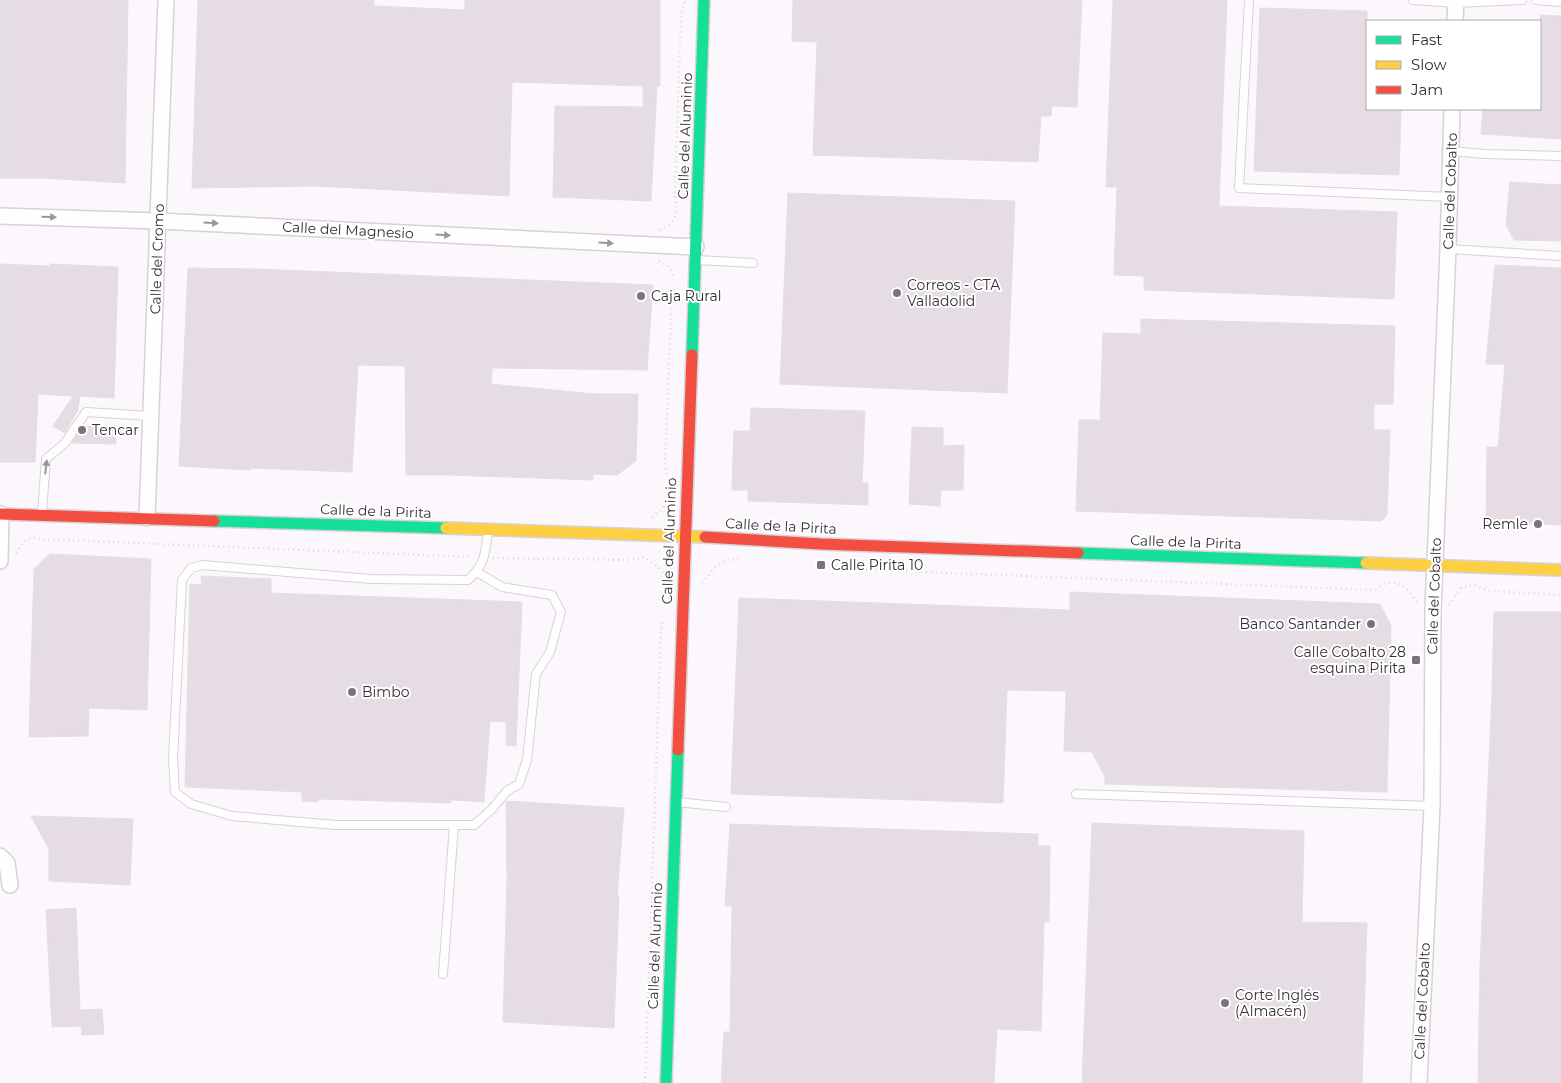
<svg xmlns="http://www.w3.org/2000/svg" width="1561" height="1083" viewBox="0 0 1561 1083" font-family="Montserrat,sans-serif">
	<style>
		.building { fill: #e5dce4; stroke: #e4dfe4 }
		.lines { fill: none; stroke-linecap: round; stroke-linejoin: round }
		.lane-casing { stroke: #d7d2d6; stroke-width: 10 }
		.street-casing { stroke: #d7d2d6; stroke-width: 18 }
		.fast-casing { stroke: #d7d2d6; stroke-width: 14 }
		.slow-casing { stroke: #d7d2d6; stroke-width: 14 }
		.jam-casing { stroke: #d7d2d6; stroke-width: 14 }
		.path { stroke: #d9d7d9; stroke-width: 2.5; stroke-dasharray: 1 4; stroke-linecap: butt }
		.lane { stroke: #fffeff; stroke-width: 8 }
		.street { stroke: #fffeff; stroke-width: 15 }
		.fast { stroke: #16e098; stroke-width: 11 }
		.slow { stroke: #ffcf43; stroke-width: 11 }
		.jam { stroke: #f24e42; stroke-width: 11 }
		.oneway { fill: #999699 }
		.poi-dot { fill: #797479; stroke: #fff; stroke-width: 2 }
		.labels { text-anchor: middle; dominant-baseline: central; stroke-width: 4; stroke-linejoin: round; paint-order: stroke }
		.street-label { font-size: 14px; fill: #332e33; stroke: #fff }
		.poi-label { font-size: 14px; fill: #332e33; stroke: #fff; text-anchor: start }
	</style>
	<rect width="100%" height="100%" fill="#fcf7fc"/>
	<!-- building -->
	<g class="building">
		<polygon points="0,0 128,0 125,183 43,178 0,178"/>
		<polygon points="198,0 374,0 374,6 465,10 465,0 660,0 660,86 657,86 651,201 553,197 555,106 643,107 643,86 512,82 509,196 317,186 192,188"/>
		<polygon points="793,0 1082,0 1077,107 1052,106 1051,116 1041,116 1038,162 813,155 817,42 792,41"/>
		<polygon points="1113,0 1227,0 1219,206 1397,212 1394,299 1144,290 1144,276 1114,275 1117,187 1106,187"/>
		<polygon points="1260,8 1367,11 1367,109 1401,109 1399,175 1254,171"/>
		<polygon points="1540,15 1561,16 1561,139 1481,134 1483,109 1540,109"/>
		<polygon points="1510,182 1561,185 1561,241 1514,240 1506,225"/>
		<polygon points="788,193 1015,201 1007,393 780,384"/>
		<polygon points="0,264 50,266 50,264 118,267 114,398 80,396 78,410 65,433 53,426 73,396 38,394 35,462 0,462"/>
		<polygon points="1495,265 1561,268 1561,525 1486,522 1487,447 1498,447 1505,364 1486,364"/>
		<polygon points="188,268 257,269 653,285 647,370 492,368 491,384 595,394 638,394 636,461 617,475 593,474 593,480 448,475 406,475 405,366 358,365 352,472 250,468 250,470 179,466"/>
		<polygon points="1141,319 1395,326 1393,404 1374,404 1374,430 1390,430 1387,515 1381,521 1076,511 1079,420 1100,420 1103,333 1141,334"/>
		<polygon points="751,408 865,411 862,483 868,483 868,505 748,501 748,490 732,490 734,431 750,431"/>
		<polygon points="83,426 116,427 116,444 72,443"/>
		<polygon points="912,427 943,428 943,446 964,445 963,490 941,490 940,506 909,504"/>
		<polygon points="50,554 151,559 147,710 89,708 88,736 29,737 34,569"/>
		<polygon points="201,576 271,579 271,593 522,602 516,746 506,745 506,722 490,721 484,802 451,800 451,803 318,799 318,802 302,801 302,792 185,787 190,584 202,585"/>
		<polygon points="1070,592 1380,604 1391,626 1387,792 1105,784 1105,777 1092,752 1064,751 1066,691 1007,690 1003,803 731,794 739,598 1070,610"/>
		<polygon points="1494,612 1561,612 1561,1083 1478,1083 1480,965 1492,692"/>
		<polygon points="506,801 624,808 617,896 619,896 614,1028 503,1022 507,879"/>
		<polygon points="31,816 133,819 130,885 49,881 49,849"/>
		<polygon points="1092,823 1304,831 1302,922 1367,923 1362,1083 1082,1083"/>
		<polygon points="730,824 1038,834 1038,846 1050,846 1049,922 1044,922 1041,1031 997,1029 994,1083 721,1083 724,1032 730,1032 732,906 725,906"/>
		<polygon points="76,908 80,1010 102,1009 104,1034 82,1035 81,1026 52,1027 46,910"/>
	</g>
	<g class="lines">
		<defs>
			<g id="lane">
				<polyline points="1249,0 1239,188 1450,197"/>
				<polyline points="1413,0 1456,3 1522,0"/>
				<polyline points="1536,0 1561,2"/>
				<polyline points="1451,151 1485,154 1561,156"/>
				<polyline points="1448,249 1561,256"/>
				<polyline points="697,260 753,263"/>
				<polyline points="42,513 46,459 65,443 86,412 151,416"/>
				<path d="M477,572L502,587L552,595L561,612L550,652L536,674L527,760L519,784L507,791L491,810L474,825H336L232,816L191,804L175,792L173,759L182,580L191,568L203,565L371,579L468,580C485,565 485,554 488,532"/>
				<polyline points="1076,794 1432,806"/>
				<polyline points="677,802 726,807"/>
				<polyline points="443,974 454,825"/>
			</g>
			<g id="street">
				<polyline points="1455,21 1456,0"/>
				<polyline points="0,216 158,221 696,247"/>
				<polyline points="147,518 166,0"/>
				<polyline points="0,561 1,514"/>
				<polyline points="0,856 7,863 10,885"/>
				<polyline points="1419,1083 1432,806 1433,610 1448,249 1452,109"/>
			</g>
			<g id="fast">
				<polyline points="692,355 704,0"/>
				<polyline points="214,521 446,528"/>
				<polyline points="1078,553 1366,563"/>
				<polyline points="666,1083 678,750"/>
			</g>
			<g id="slow">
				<polyline points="446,528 705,537"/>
				<polyline points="1366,563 1561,570"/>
			</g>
			<g id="jam">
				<polyline points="0,514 214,521"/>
				<polyline points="705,537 821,544 1078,553"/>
				<polyline points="678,750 692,355"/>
			</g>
		</defs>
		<!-- lane casing -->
		<use href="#lane" class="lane-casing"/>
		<!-- street casing -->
		<use href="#street" class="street-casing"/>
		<!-- fast casing -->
		<use href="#fast" class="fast-casing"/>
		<!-- slow casing -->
		<use href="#slow" class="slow-casing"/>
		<!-- jam casing -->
		<use href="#jam" class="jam-casing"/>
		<!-- path -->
		<g class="path">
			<path d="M660,230C678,222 677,213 675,196L681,15L685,1"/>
			<polyline points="659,261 669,267 675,278"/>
			<polyline points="668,479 665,465 672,294 676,286"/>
			<polyline points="652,517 661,510 668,499"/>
			<polyline points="16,553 23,542 32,537 38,539 473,557"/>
			<polyline points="493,558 631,560 644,557 655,564 665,575"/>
			<path d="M832,563L850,569L1375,590C1378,588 1383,584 1386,583C1401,580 1413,594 1418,605"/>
			<polyline points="702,583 717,565 728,560 739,559"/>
			<polyline points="1449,605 1461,588 1474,585 1489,591 1561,595"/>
			<polyline points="645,1083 661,629 663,620"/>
		</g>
		<!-- lane -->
		<use href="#lane" class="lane"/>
		<!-- street -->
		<use href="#street" class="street"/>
		<!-- fast -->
		<use href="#fast" class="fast"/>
		<!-- slow -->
		<use href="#slow" class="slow"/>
		<!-- jam -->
		<use href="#jam" class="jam"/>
	</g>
	<!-- one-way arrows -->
	<defs><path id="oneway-solid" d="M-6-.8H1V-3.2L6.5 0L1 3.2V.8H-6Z" transform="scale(1.25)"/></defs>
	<g class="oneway">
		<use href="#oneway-solid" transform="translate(49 217) rotate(2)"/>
		<use href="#oneway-solid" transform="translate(211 223) rotate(3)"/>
		<use href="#oneway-solid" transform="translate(443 235) rotate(3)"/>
		<use href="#oneway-solid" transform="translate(606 243) rotate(3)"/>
		<use href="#oneway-solid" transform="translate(46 467) rotate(-83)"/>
	</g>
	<!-- markers -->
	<g class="poi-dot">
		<circle cx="897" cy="293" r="5"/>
		<circle cx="641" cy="296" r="5"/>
		<circle cx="82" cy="430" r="5"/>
		<circle cx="1538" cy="524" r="5"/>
		<rect x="816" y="560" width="10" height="10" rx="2.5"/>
		<circle cx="1371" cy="624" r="5"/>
		<rect x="1411" y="655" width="10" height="10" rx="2.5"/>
		<circle cx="352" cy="692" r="5"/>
		<circle cx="1225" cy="1003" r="5"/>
	</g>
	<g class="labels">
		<!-- street labels -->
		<g class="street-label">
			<text transform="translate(685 136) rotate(-88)">Calle del Aluminio</text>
			<text transform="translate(1450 191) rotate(-88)">Calle del Cobalto</text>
			<text transform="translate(348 230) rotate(3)">Calle del Magnesio</text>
			<text transform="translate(157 259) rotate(-88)">Calle del Cromo</text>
			<text transform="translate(376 511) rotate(2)">Calle de la Pirita</text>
			<text transform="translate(781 526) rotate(3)">Calle de la Pirita</text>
			<text transform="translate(669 541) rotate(-88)">Calle del Aluminio</text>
			<text transform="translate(1186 542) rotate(2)">Calle de la Pirita</text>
			<text transform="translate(1434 596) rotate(-88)">Calle del Cobalto</text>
			<text transform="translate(655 946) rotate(-88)">Calle del Aluminio</text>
			<text transform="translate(1422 1001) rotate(-87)">Calle del Cobalto</text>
		</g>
		<!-- poi labels -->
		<g class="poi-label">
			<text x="907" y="285">Correos - CTA<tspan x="907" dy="16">Valladolid</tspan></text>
			<text x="651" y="296">Caja Rural</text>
			<text x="92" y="430">Tencar</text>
			<text x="1528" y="524" text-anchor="end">Remle</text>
			<text x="831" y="565">Calle Pirita 10</text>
			<text x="1361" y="624" text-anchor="end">Banco Santander</text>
			<text x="1406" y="652" text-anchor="end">Calle Cobalto 28<tspan x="1406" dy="16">esquina Pirita</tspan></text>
			<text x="362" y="692">Bimbo</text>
			<text x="1235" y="995">Corte Inglés<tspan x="1235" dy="16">(Almacén)</tspan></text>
		</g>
	</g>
	<!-- legend -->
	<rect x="1366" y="20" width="175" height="90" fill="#ffffff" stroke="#adabad"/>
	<rect x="1376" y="36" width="25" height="8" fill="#16e098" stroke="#adabad"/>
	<text x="1411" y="45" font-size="15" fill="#332e33">Fast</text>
	<rect x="1376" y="61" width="25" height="8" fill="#ffcf43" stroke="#adabad"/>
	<text x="1411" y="70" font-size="15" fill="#332e33">Slow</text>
	<rect x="1376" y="86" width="25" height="8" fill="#f24e42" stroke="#adabad"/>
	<text x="1411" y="95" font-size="15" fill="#332e33">Jam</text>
</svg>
